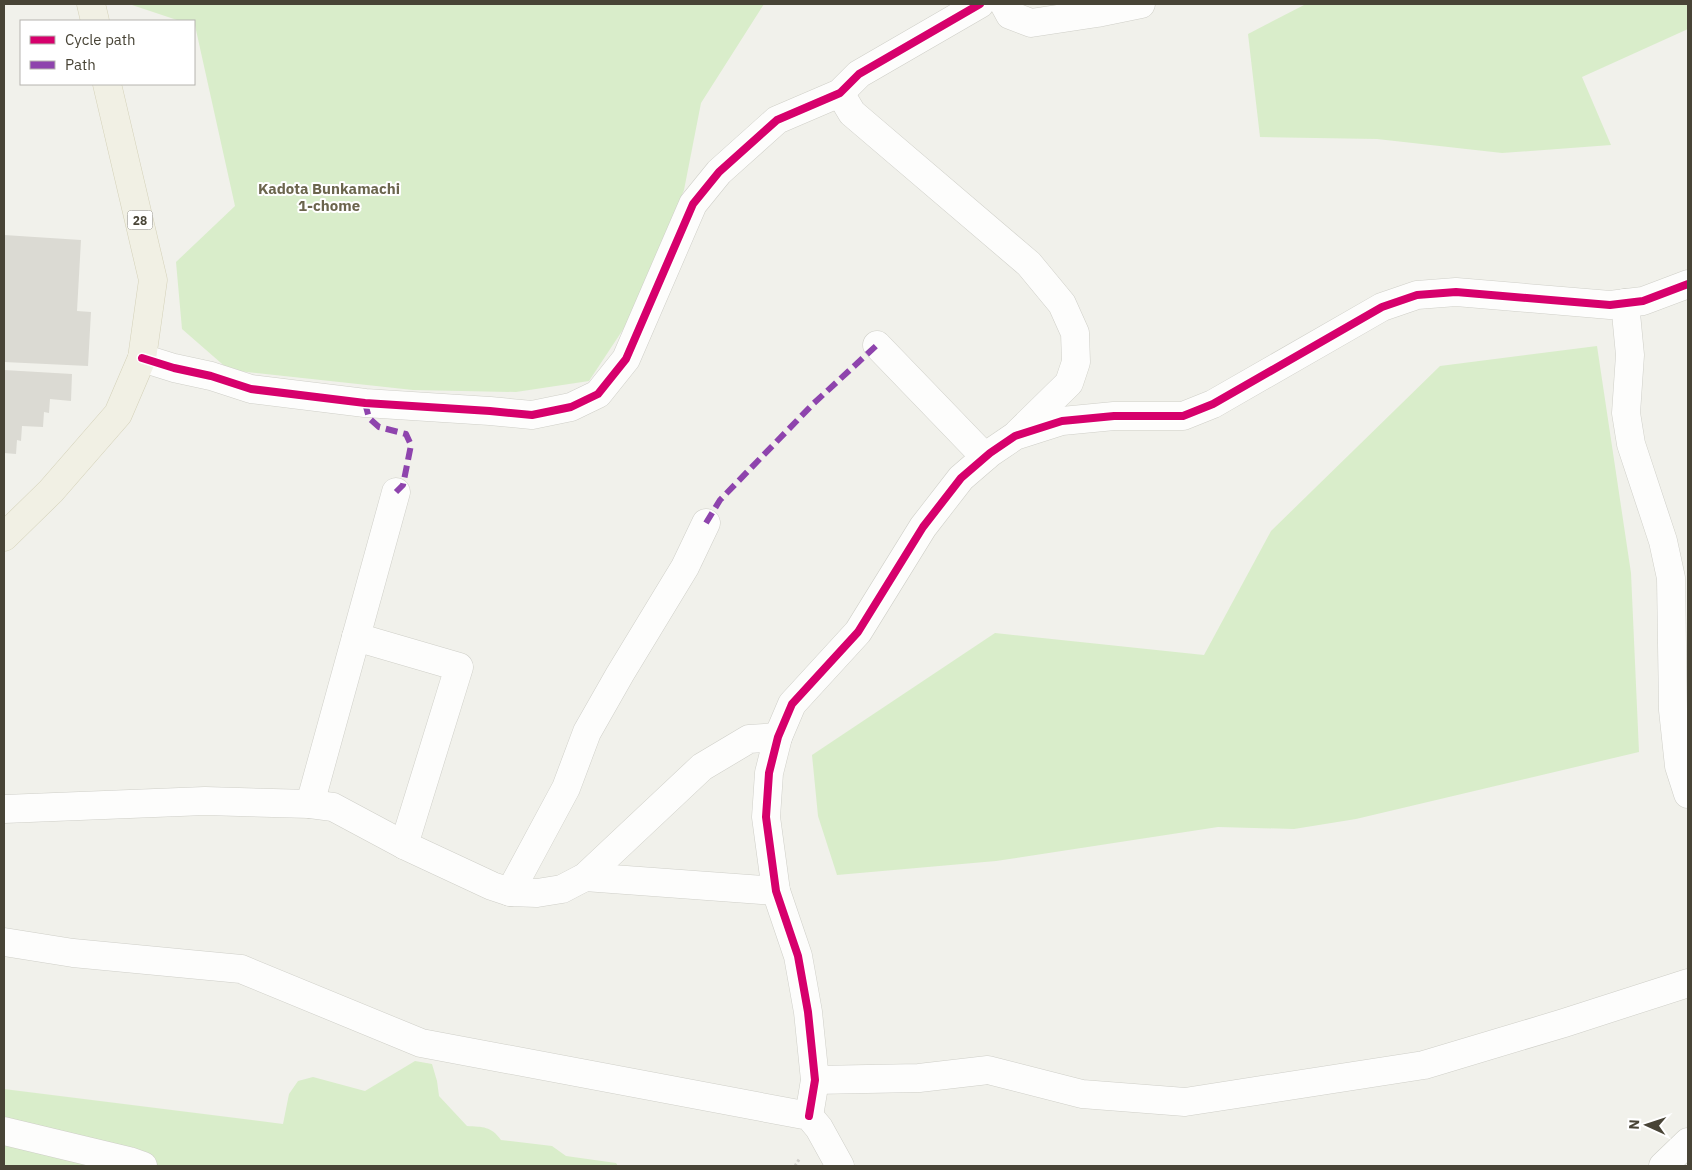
<svg xmlns="http://www.w3.org/2000/svg" width="1692" height="1170" viewBox="0 0 1692 1170" font-family="'IBM Plex Sans',sans-serif">
	<style>
		.green { fill: #d9edca }
		.building { fill: #dbdad3 }
		.lines { fill: none; stroke-linecap: round; stroke-linejoin: round }
		.minor-casing { stroke: #cfcfc8; stroke-width: 29 }
		.primary-casing { stroke: #d4d1b8; stroke-width: 29 }
		.path { stroke: #d2d0cb; stroke-width: 3; stroke-dasharray: 2.5 2.5; stroke-linecap: butt }
		.minor { stroke: #fdfdfc; stroke-width: 28 }
		.primary { stroke: #f1f0e4; stroke-width: 28 }
		.quiet { stroke: #8e44ad; stroke-width: 6; stroke-dasharray: 12 6; stroke-linecap: butt }
		.cycleway-casing { stroke: #fff; stroke-width: 11 }
		.cycleway { stroke: #d6006c; stroke-width: 8 }
		.labels { text-anchor: middle; dominant-baseline: central; stroke-width: 4; stroke-linejoin: round; paint-order: stroke }
		.shield { fill: #fff; stroke: #7f7c72; stroke-width: 1 }
		.shield-label { font-size: 12px; font-weight: bold; fill: #484436 }
		.neighbourhood-label { font-size: 15px; font-weight: bold; fill: #6b654d; stroke: #fff }
	</style>
	<rect width="100%" height="100%" fill="#f1f1eb"/>
	<!-- green -->
	<g class="green">
		<polygon points="129,4 764,4 701,103 684,190 626,325 589,381 516,392 413,390 229,370 182,329 176,262 235,206 194,21 180,21"/>
		<polygon points="1306,4 1688,4 1688,29 1582,77 1611,145 1502,153 1377,139 1260,137 1248,34"/>
		<polygon points="1597,346 1631,573 1639,752 1356,819 1294,829 1218,827 996,861 837,875 818,816 812,755 995,633 1204,655 1271,531 1440,366"/>
		<path d="M415,1061L432,1064L437,1081L439,1096L467,1126C483,1127 491,1126 501,1140L552,1146L566,1156L616,1163L618,1166H4V1089L283,1124L289,1094L298,1081L313,1077L365,1091Z"/>
	</g>
	<!-- building -->
	<g class="building">
		<polygon points="4,235 81,240 77,311 91,312 88,366 4,362"/>
		<polygon points="4,370 72,374 71,401 50,399 49,413 44,412 43,427 22,426 21,441 17,440 16,454 4,453"/>
	</g>
	<g class="lines">
		<defs>
			<g id="minor">
				<polyline points="1004,4 1010,15 1031,23 1097,13 1141,4"/>
				<polyline points="840,93 852,113 1029,264 1062,304 1075,333 1076,362 1069,383 1018,433"/>
				<polyline points="1625,303 1630,355 1626,413 1631,444 1663,541 1671,578 1673,710 1679,766 1688,794"/>
				<polyline points="877,345 985,457"/>
				<polyline points="142,358 174,368 211,376 251,389 365,403 490,411 532,415 571,407 598,394 626,359 693,204 719,172 777,120 840,93 859,74 980,4"/>
				<polyline points="356,637 459,667 404,845"/>
				<polyline points="310,804 396,492"/>
				<polyline points="4,809 205,801 310,804 333,807 404,845 492,886 510,892 537,893 562,889 585,877 702,767 749,739 778,737"/>
				<polyline points="585,877 776,891"/>
				<polyline points="510,892 566,788 587,732 620,674 685,567 706,523"/>
				<polyline points="4,942 73,953 241,969 421,1043 809,1116 819,1128 840,1166"/>
				<polyline points="815,1080 919,1078 988,1070 1082,1094 1185,1102 1424,1065 1564,1023 1688,983"/>
				<polyline points="809,1116 815,1080 808,1012 798,956 776,891 766,817 769,773 778,737 792,704 858,632 923,527 961,478 990,453 1015,436 1062,421 1114,416 1183,416 1213,404 1382,307 1417,295 1456,292 1610,305 1643,301 1688,284"/>
				<polyline points="4,1131 129,1161 143,1166"/>
				<polyline points="1663,1166 1688,1142"/>
			</g>
			<g id="primary">
				<polyline points="91,4 95,21"/>
				<polyline points="4,537 51,491 118,414 142,358 153,280 107,84"/>
			</g>
		</defs>
		<!-- minor casing -->
		<use href="#minor" class="minor-casing"/>
		<!-- primary casing -->
		<use href="#primary" class="primary-casing"/>
		<!-- path -->
		<polyline class="path" points="795,1166 800,1158"/>
		<!-- minor -->
		<use href="#minor" class="minor"/>
		<!-- primary -->
		<use href="#primary" class="primary"/>
		<!-- quiet -->
		<g class="quiet">
			<polyline points="365,403 369,418 379,427 406,434 411,445 403,485 396,492"/>
			<polyline points="706,523 720,500 813,404 877,345"/>
		</g>
		<defs>
			<g id="cycleway">
				<polyline points="142,358 174,368 211,376 251,389 365,403 490,411 532,415 571,407 598,394 626,359 693,204 719,172 777,120 840,93 859,74 980,4"/>
				<polyline points="809,1116 815,1080 808,1012 798,956 776,891 766,817 769,773 778,737 792,704 858,632 923,527 961,478 990,453 1015,436 1062,421 1114,416 1183,416 1213,404 1382,307 1417,295 1456,292 1610,305 1643,301 1688,284"/>
			</g>
		</defs>
		<!-- cycleway casing -->
		<use href="#cycleway" class="cycleway-casing"/>
		<!-- cycleway -->
		<use href="#cycleway" class="cycleway"/>
	</g>
	<g class="labels">
		<!-- shield labels -->
		<rect class="shield" x="127.5" y="210.5" width="25" height="19" rx="4"/>
		<g class="shield-label">
			<text x="140" y="220">28</text>
		</g>
		<!-- neighbourhood labels -->
		<g class="neighbourhood-label">
			<text x="329" y="188">Kadota Bunkamachi<tspan x="329" dy="17">1-chome</tspan></text>
		</g>
	</g>
	<!-- border -->
	<rect width="1692" height="1170" fill="none" stroke="#484436" stroke-width="10"/>
	<!-- legend -->
	<rect x="20" y="20" width="175" height="65" fill="#ffffff" stroke="#b6b4af"/>
	<rect x="30" y="36" width="25" height="8" fill="#d6006c" stroke="#b6b4af"/>
	<text x="65" y="45" font-size="15" fill="#484436">Cycle path</text>
	<rect x="30" y="61" width="25" height="8" fill="#8e44ad" stroke="#b6b4af"/>
	<text x="65" y="70" font-size="15" fill="#484436">Path</text>
	<!-- north arrow -->
	<g transform="translate(1647 1125) rotate(273)" stroke="#ffffff" stroke-width="4" paint-order="stroke">
	<path d="M0-4L9 19L0 12L-9 19Z" fill="#484436"/>
	<text y="-8" font-size="14" font-weight="bold" text-anchor="middle" fill="#484436">N</text>
	</g>
</svg>
